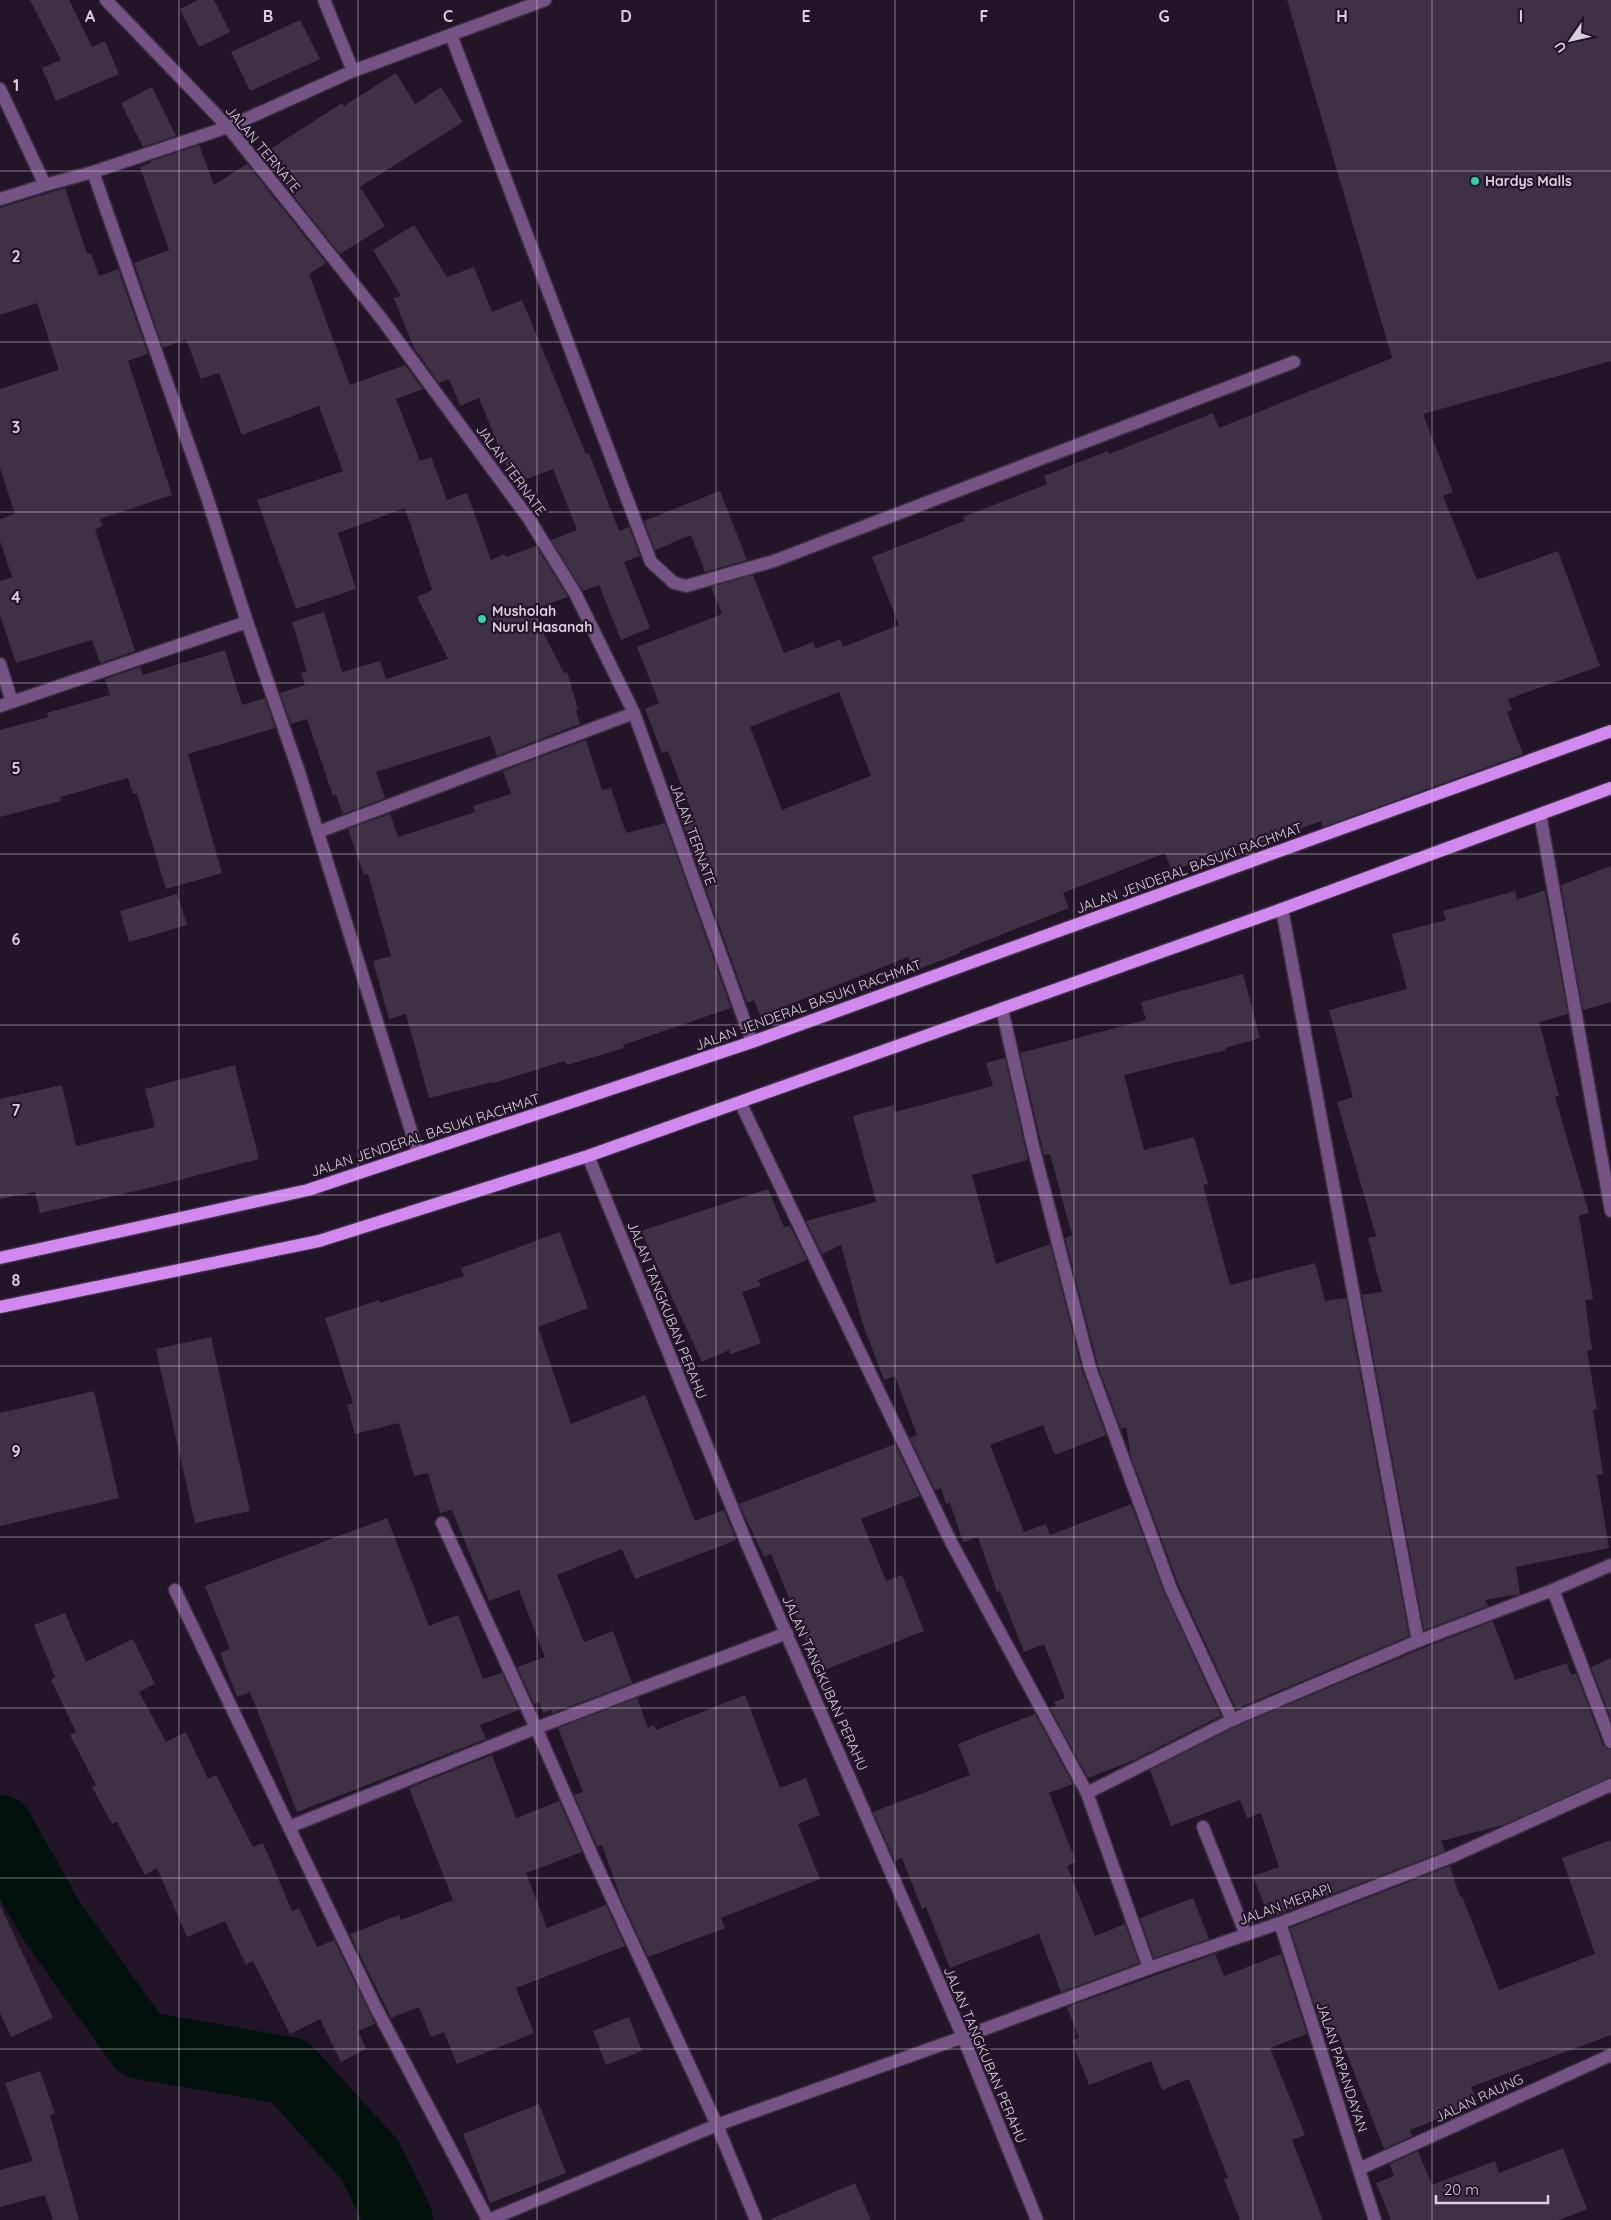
<svg xmlns="http://www.w3.org/2000/svg" width="1611" height="2220" viewBox="0 0 1611 2220" font-family="Quicksand,sans-serif">
	<style>
		.lines { fill: none; stroke-linecap: round; stroke-linejoin: round }
		.river { stroke: #02110c; stroke-width: 68 }
		.building { fill: #3e3145; fill-rule: evenodd }
		.minor-casing { stroke: #3c2f41; stroke-width: 15 }
		.major-casing { stroke: #3c2f41; stroke-width: 15 }
		.minor { stroke: #755384; stroke-width: 12 }
		.major { stroke: #d189f0; stroke-width: 12 }
		.grid { fill: none; stroke: #d9d0dd; stroke-width: 1; stroke-opacity: 0.55 }
		.poi-dot { fill: #29d5ad; stroke: #221528; stroke-width: 2 }
		.labels { text-anchor: middle; dominant-baseline: central; stroke-width: 4.5; stroke-linejoin: round; paint-order: stroke }
		.street-label { font-size: 14px; fill: #d9d0dd; stroke: #221528 }
		.poi-label { font-size: 14px; font-weight: bold; fill: #d9d0dd; stroke: #221528; text-anchor: start }
		.grid-label { font-size: 16px; text-anchor: middle; font-weight: bold; fill: #d9d0dd; stroke: #221528; stroke-width: 4.5; stroke-linejoin: round; paint-order: stroke }
	</style>
	<rect width="100%" height="100%" fill="#221528"/>
	<g class="lines">
		<!-- river -->
		<polyline class="river" points="0,1829 51,1920 140,2045 289,2071 370,2160 399,2220"/>
	</g>
	<!-- building -->
	<g class="building">
		<polygon points="30,0 69,0 92,47 105,41 119,74 56,101 42,68 61,60"/>
		<polygon points="198,0 214,0 230,32 199,47 180,9"/>
		<path d="M1287,0H1611V361L1423,414L1453,492L1443,496L1477,580L1558,551L1600,666L1508,699L1512,710L1507,712L1523,754L1323,827L1321,821L1252,846L1250,841L1172,871L1165,853L1063,893L1069,908L960,951V953L914,971L908,957L760,1016L754,1000L747,1003L681,819L693,815L668,751L662,753L645,709L659,703L637,647L722,614L711,587L753,575L784,653L813,642L816,649L840,639L843,647L899,625L872,557L964,521L963,517L1047,484L1044,476L1108,451L1109,454L1213,413L1219,428L1392,358ZM839,692L871,776L782,810L750,727Z"/>
		<polygon points="300,20 320,59 250,91 231,52"/>
		<polygon points="396,73 415,104 441,87 463,122 360,187 385,226 340,254 261,155 342,103 344,106"/>
		<polygon points="152,87 176,136 143,147 121,103"/>
		<polygon points="199,145 214,185 247,164 326,263 309,274 350,385 405,365 423,389 396,399 420,461 431,457 447,500 467,493 491,560 504,554 506,557 536,546 568,597 532,610 564,673 567,672 578,709 576,710 580,724 497,756 490,736 376,772 385,798 343,814 336,795 333,796 307,719 291,724 280,693 305,685 301,673 307,671 292,622 324,612 342,672 380,661 386,679 448,659 417,597 432,590 405,508 338,533 356,589 296,609 257,500 343,471 319,406 242,435 219,373 201,379 186,339 163,348 134,263 169,250 140,167 151,163 151,161"/>
		<polygon points="65,188 87,254 91,253 99,276 118,269 148,354 128,361 172,495 100,519 103,526 95,529 135,651 100,663 92,640 16,663 0,615 0,581 12,577 0,541 0,519 15,514 0,468 0,389 58,370 58,367 37,303 0,315 0,208"/>
		<polygon points="414,225 447,277 474,267 492,312 522,300 586,454 589,453 619,531 629,527 640,556 624,562 650,628 621,640 599,585 583,591 551,540 577,530 553,469 514,484 479,398 460,406 449,379 439,383 414,348 394,298 401,296 373,250"/>
		<polygon points="720,491 747,560 705,572 691,535 655,550 644,521"/>
		<polygon points="225,650 242,705 265,698 275,728 188,754 222,873 166,889 137,793 133,794 128,778 60,797 61,801 0,817 0,730 48,717 47,713 110,695 105,679 140,667 143,675"/>
		<polygon points="586,740 602,790 611,788 626,833 665,823 731,1008 623,1045 624,1048 567,1065 565,1061 493,1083 492,1082 429,1098 406,1014 389,1019 373,961 391,956 368,874 364,875 348,829 390,814 398,837 475,812 473,806 511,794 503,771"/>
		<polygon points="1611,866 1611,1002 1583,1010 1561,885"/>
		<polygon points="1545,890 1568,1014 1539,1022 1559,1096 1555,1097 1589,1213 1579,1216 1593,1299 1585,1300 1592,1350 1587,1351 1597,1409 1593,1410 1603,1474 1597,1475 1609,1548 1516,1567 1520,1594 1485,1600 1488,1606 1424,1630 1362,1295 1382,1292 1368,1238 1376,1236 1337,1102 1353,1097 1329,1010 1407,989 1392,934 1446,920 1443,911 1515,891 1517,900"/>
		<polygon points="177,894 187,925 129,942 120,911"/>
		<polygon points="1243,974 1260,1038 1225,1048 1226,1050 1124,1075 1144,1150 1194,1137 1208,1184 1203,1185 1230,1285 1315,1263 1325,1301 1346,1298 1409,1636 1236,1709 1179,1586 1131,1457 1126,1427 1121,1429 1098,1366 1065,1238 1072,1235 1050,1154 1044,1155 1020,1053 1146,1020 1141,1002"/>
		<polygon points="1005,1058 1028,1160 972,1175 996,1264 1050,1244 1082,1370 1106,1435 1055,1455 1043,1425 990,1445 1024,1532 1046,1524 1050,1535 1131,1504 1164,1592 1221,1716 1134,1760 1088,1778 1050,1708 1056,1706 1054,1702 1065,1698 1044,1644 1024,1652 1000,1591 997,1592 978,1537 963,1542 950,1503 946,1504 941,1488 935,1490 910,1438 917,1435 895,1376 884,1380 862,1322 841,1245 822,1254 806,1221 876,1202 853,1116 893,1105 895,1112 993,1086 986,1063"/>
		<polygon points="235,1065 259,1159 153,1187 40,1213 35,1192 0,1199 0,1099 62,1085 76,1146 155,1127 145,1089"/>
		<polygon points="768,1189 784,1227 790,1226 807,1260 758,1280 761,1286 742,1292 761,1343 731,1354 729,1350 702,1362 641,1231"/>
		<polygon points="560,1232 588,1308 538,1327 571,1424 645,1395 695,1521 724,1510 736,1540 635,1579 622,1549 557,1575 584,1642 613,1631 632,1683 552,1713 551,1710 543,1713 539,1702 534,1704 517,1667 545,1657 519,1590 489,1601 452,1510 440,1513 428,1473 414,1476 399,1423 355,1434 347,1405 353,1403 325,1318 379,1300 380,1303 464,1276 461,1268"/>
		<polygon points="211,1337 250,1511 195,1523 156,1349"/>
		<polygon points="94,1391 119,1498 0,1526 0,1413"/>
		<polygon points="895,1444 920,1496 861,1519 886,1581 902,1575 924,1631 819,1672 771,1554 764,1557 739,1504"/>
		<polygon points="387,1518 429,1626 458,1615 483,1679 502,1673 519,1710 480,1725 486,1739 297,1812 250,1692 237,1697 220,1653 230,1649 205,1586"/>
		<polygon points="65,1613 86,1662 133,1639 155,1684 139,1692 166,1742 186,1732 208,1779 216,1775 253,1847 263,1843 292,1911 299,1908 317,1947 334,1940 375,2024 358,2031 366,2049 341,2062 320,2019 290,2034 253,1961 246,1965 225,1921 187,1937 157,1868 145,1875 117,1822 112,1824 92,1787 96,1785 70,1735 76,1732 51,1680 55,1677 34,1625"/>
		<polygon points="1493,1621 1515,1680 1567,1663 1571,1675 1576,1673 1603,1745 1611,1750 1611,1777 1503,1825 1441,1841 1445,1851 1269,1918 1253,1876 1279,1867 1261,1813 1247,1818 1240,1800 1171,1826 1150,1770 1235,1727 1421,1649"/>
		<polygon points="1611,1658 1611,1719 1591,1667"/>
		<polygon points="745,1695 780,1788 806,1778 820,1815 798,1824 820,1879 721,1918 725,1928 648,1957 621,1899 602,1845 597,1846 574,1795 583,1792 558,1728 637,1698 648,1728 654,1725 656,1730"/>
		<polygon points="1035,1714 1073,1784 1049,1793 1076,1862 1067,1866 1095,1936 1125,1924 1139,1963 1061,1992 1039,1934 950,1968 926,1907 922,1909 902,1858 895,1861 873,1812 970,1775 958,1744"/>
		<polygon points="492,1755 516,1818 559,1801 582,1852 526,1873 547,1928 606,1905 625,1946 516,1988 534,2033 457,2064 444,2032 431,2037 419,2007 391,2018 350,1934 399,1915 401,1920 453,1900 409,1788"/>
		<polygon points="1611,1840 1611,2035 1471,2087 1478,2103 1410,2130 1412,2136 1384,2149 1339,2034 1335,2035 1331,2024 1322,2028 1290,1928 1450,1866 1460,1897 1462,1896 1499,1990 1595,1954 1562,1858"/>
		<polygon points="1193,1898 1209,1939 1154,1958 1140,1918"/>
		<polygon points="0,1905 53,2018 11,2037 0,2013"/>
		<polygon points="1215,1954 1224,1976 1281,1954 1307,2034 1270,2048 1305,2135 1292,2140 1323,2220 1240,2220 1224,2179 1228,2178 1189,2079 1162,2090 1151,2061 1089,2085 1072,2041 1079,2038 1067,2007"/>
		<polygon points="629,2017 642,2051 606,2065 593,2031"/>
		<polygon points="40,2071 55,2113 50,2115 79,2220 53,2220 45,2195 0,2207 0,2170 33,2161 5,2083"/>
		<polygon points="539,2104 566,2173 490,2203 463,2134"/>
		<polygon points="1563,2148 1587,2209 1559,2220 1391,2220 1376,2183 1394,2176 1390,2164 1418,2151 1432,2185 1495,2161 1499,2173"/>
		<polygon points="855,2183 871,2220 769,2220"/>
	</g>
	<g class="lines">
		<defs>
			<g id="minor">
				<polyline points="106,0 228,127 381,318 529,519 575,593 634,713 752,1042"/>
				<polyline points="324,0 353,71"/>
				<polyline points="451,35 651,562 674,583 686,586 774,561 1294,362"/>
				<polyline points="0,89 45,185"/>
				<polyline points="0,199 45,185 93,172 228,127 353,71 545,0"/>
				<polyline points="247,622 299,772 418,1153"/>
				<polyline points="0,664 12,702"/>
				<polyline points="0,706 247,622 207,497 93,172"/>
				<polyline points="1540,814 1611,1211"/>
				<polyline points="318,832 634,713"/>
				<polyline points="1282,909 1418,1641"/>
				<polyline points="1002,1009 1033,1146 1090,1368 1171,1589 1232,1720"/>
				<polyline points="740,1102 951,1542 1087,1793 1149,1968"/>
				<polyline points="588,1156 747,1544 963,2037 1037,2220"/>
				<polyline points="442,1523 536,1728 595,1862 717,2125 756,2220"/>
				<polyline points="175,1590 375,2006 488,2220"/>
				<polyline points="1553,1590 1611,1742"/>
				<polyline points="1087,1793 1232,1720 1418,1641 1553,1590 1611,1565"/>
				<polyline points="289,1827 536,1728 787,1633"/>
				<polyline points="1203,1827 1246,1935"/>
				<polyline points="1280,1923 1375,2220"/>
				<polyline points="1359,2169 1611,2055"/>
				<polyline points="489,2220 717,2125 963,2037 1149,1968 1280,1923 1451,1857 1611,1785"/>
			</g>
			<g id="major">
				<polyline points="0,1258 308,1190 752,1042 1611,731"/>
				<polyline points="0,1307 319,1241 588,1156 1282,909 1611,788"/>
			</g>
		</defs>
		<!-- minor casing -->
		<use href="#minor" class="minor-casing"/>
		<!-- major casing -->
		<use href="#major" class="major-casing"/>
		<!-- minor -->
		<use href="#minor" class="minor"/>
		<!-- major -->
		<use href="#major" class="major"/>
	</g>
	<!-- grid -->
	<path class="grid" d="M179,0V2220M358,0V2220M537,0V2220M716,0V2220M895,0V2220M1074,0V2220M1253,0V2220M1432,0V2220M0,171H1611M0,342H1611M0,512H1611M0,683H1611M0,854H1611M0,1025H1611M0,1195H1611M0,1366H1611M0,1537H1611M0,1708H1611M0,1878H1611M0,2049H1611"/>
	<!-- markers -->
	<g class="poi-dot">
		<circle cx="1475" cy="181" r="5"/>
		<circle cx="482" cy="619" r="5"/>
	</g>
	<g class="labels">
		<!-- street labels -->
		<g class="street-label">
			<text transform="translate(263 149) rotate(50)">JALAN TERNATE</text>
			<text transform="translate(511 470) rotate(54)">JALAN TERNATE</text>
			<text transform="translate(693 834) rotate(70)">JALAN TERNATE</text>
			<text transform="translate(1189 868) rotate(-20)">JALAN JENDERAL BASUKI RACHMAT</text>
			<text transform="translate(808 1005) rotate(-20)">JALAN JENDERAL BASUKI RACHMAT</text>
			<text transform="translate(425 1135) rotate(-18)">JALAN JENDERAL BASUKI RACHMAT</text>
			<text transform="translate(667 1310) rotate(68)">JALAN TANGKUBAN PERAHU</text>
			<text transform="translate(825 1683) rotate(66)">JALAN TANGKUBAN PERAHU</text>
			<text transform="translate(1285 1904) rotate(-20)">JALAN MERAPI</text>
			<text transform="translate(985 2055) rotate(67)">JALAN TANGKUBAN PERAHU</text>
			<text transform="translate(1342 2067) rotate(72)">JALAN PAPANDAYAN</text>
			<text transform="translate(1479 2098) rotate(-25)">JALAN RAUNG</text>
		</g>
		<!-- poi labels -->
		<g class="poi-label">
			<text x="1485" y="181">Hardys Malls</text>
			<text x="492" y="611">Musholah<tspan x="492" dy="16">Nurul Hasanah</tspan></text>
		</g>
	</g>
	<g class="grid-label">
		<text x="90" y="22">A</text>
		<text x="268" y="22">B</text>
		<text x="448" y="22">C</text>
		<text x="626" y="22">D</text>
		<text x="806" y="22">E</text>
		<text x="984" y="22">F</text>
		<text x="1164" y="22">G</text>
		<text x="1342" y="22">H</text>
		<text x="1521" y="22">I</text>
		<text x="16" y="91">1</text>
		<text x="16" y="262">2</text>
		<text x="16" y="433">3</text>
		<text x="16" y="603">4</text>
		<text x="16" y="774">5</text>
		<text x="16" y="945">6</text>
		<text x="16" y="1116">7</text>
		<text x="16" y="1286">8</text>
		<text x="16" y="1457">9</text>
	</g>
	<!-- north arrow -->
	<g transform="translate(1571 40) rotate(236)" stroke="#221528" stroke-width="4" paint-order="stroke">
	<path d="M0-4L9 19L0 12L-9 19Z" fill="#d9d0dd"/>
	<text y="-8" font-size="14" font-weight="bold" text-anchor="middle" fill="#d9d0dd">U</text>
	</g>
	<!-- scale -->
	<path d="M1436 2195v8h112v-8" fill="none" stroke="#d9d0dd" stroke-width="2.5"/>
	<text x="1444" y="2195" font-size="15" fill="#d9d0dd" stroke="#221528" stroke-width="4" paint-order="stroke">20 m</text>
</svg>
